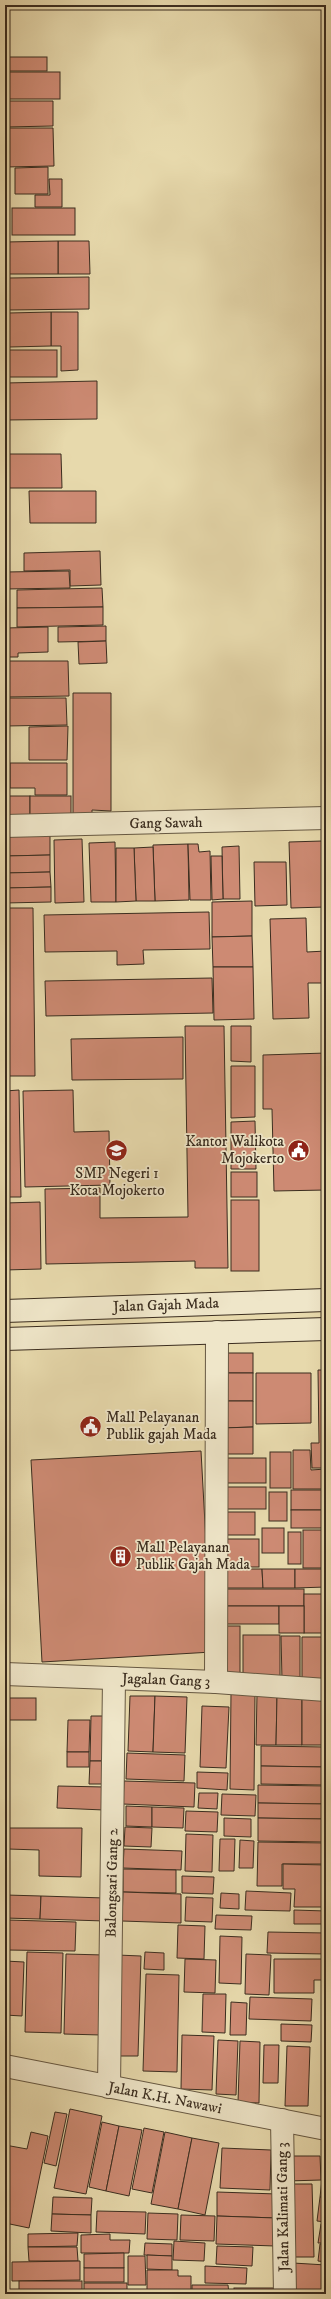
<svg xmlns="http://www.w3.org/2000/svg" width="331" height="2299" viewBox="0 0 331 2299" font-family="'IM FELL DW Pica',serif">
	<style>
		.building { fill: #cd8a73; stroke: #3b2d1f }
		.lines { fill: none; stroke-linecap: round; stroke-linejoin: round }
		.minor-casing { stroke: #665842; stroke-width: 24 }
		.secondary-casing { stroke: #3b2d1f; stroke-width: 24 }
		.minor { stroke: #efe6c9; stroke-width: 22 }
		.secondary { stroke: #efe6c9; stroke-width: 22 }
		.labels { text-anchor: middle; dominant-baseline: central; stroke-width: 3.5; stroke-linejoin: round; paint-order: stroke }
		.street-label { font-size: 15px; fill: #3b2d1f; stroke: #efe6c9 }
		.poi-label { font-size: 15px; fill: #3b2d1f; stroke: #efe6c9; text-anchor: start }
	</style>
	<rect width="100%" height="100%" fill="#e7d9ac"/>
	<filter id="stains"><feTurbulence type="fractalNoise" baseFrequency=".005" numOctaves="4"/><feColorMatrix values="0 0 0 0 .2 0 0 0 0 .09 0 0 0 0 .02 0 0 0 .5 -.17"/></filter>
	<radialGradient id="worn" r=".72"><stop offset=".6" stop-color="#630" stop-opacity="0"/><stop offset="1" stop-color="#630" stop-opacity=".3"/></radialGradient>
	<!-- building -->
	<g class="building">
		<rect x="5" y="57" width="42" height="14"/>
		<rect x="5" y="72" width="55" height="27"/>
		<polygon points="5,101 53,101 53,126 5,127"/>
		<polygon points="5,128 53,128 54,166 5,167"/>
		<polygon points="48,167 48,194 15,194 15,168"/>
		<polygon points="49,179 62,179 62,207 35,207 35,195 50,195"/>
		<rect x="12" y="208" width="63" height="27"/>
		<polygon points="58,241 89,241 90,274 58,274"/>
		<polygon points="58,241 58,274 5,274 5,242"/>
		<polygon points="89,277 89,309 8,310 8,278"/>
		<polygon points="51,312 78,312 78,370 61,371 61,346 51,346"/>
		<polygon points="51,312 51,346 9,347 9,313"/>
		<rect x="5" y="350" width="52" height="27"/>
		<polygon points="97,381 97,419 5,420 5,383"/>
		<polygon points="5,454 61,454 62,488 5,488"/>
		<polygon points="29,491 96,491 96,523 30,523"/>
		<polygon points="100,551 101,585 70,586 70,570 24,571 24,553"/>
		<polygon points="69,571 70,588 5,589 5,572"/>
		<polygon points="102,588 103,607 17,608 17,590"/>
		<polygon points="103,607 103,625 17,627 17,608"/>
		<polygon points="106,626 106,641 58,642 58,627"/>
		<polygon points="48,627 48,652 18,653 18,657 5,657 5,628"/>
		<polygon points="106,641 107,663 79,664 78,642"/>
		<polygon points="5,661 68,661 69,696 5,697"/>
		<polygon points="73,693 111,693 111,811 92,810 92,821 73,821"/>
		<polygon points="5,698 66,698 67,725 5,726"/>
		<polygon points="68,726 67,760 29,760 29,727"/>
		<polygon points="10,763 67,763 67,795 35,795 35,788 10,788"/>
		<rect x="5" y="796" width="25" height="24"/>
		<rect x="30" y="796" width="41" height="24"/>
		<polygon points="50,835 50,855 5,856 5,836"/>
		<polygon points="82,839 84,902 55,903 54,840"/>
		<polygon points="322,841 325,907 291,908 289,842"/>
		<polygon points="324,841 326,841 326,907"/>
		<polygon points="115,842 116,902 91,902 89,843"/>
		<polygon points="188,844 189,900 155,901 153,845"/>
		<polygon points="188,844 198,844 199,852 210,851 211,900 190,900"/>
		<polygon points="239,846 240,899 223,899 222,847"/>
		<polygon points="153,847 155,901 136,901 134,848"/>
		<polygon points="116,848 134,848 136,901 116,902"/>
		<polygon points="50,855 50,872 5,873 5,856"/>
		<polygon points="211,856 222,856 223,899 212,900"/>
		<polygon points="254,862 286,862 287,905 255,906"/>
		<polygon points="50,872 51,887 5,888 5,873"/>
		<polygon points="51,887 51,902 5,903 5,888"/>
		<polygon points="252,901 252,936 212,937 212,902"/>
		<polygon points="5,908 33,908 35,1076 5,1076"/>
		<polygon points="209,912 210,949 143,950 144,964 117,965 117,951 45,952 44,915"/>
		<polygon points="322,917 326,917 326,950 323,950"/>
		<polygon points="306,918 307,952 326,951 326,983 308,983 309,1018 273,1019 270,919"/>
		<polygon points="252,936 253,967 213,967 212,937"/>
		<polygon points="213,967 253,967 254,1019 214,1020"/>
		<polygon points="212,978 213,1013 46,1016 45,981"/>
		<rect x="325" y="984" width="1" height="31"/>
		<polygon points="185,1026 224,1026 228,1268 195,1268 195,1261 46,1264 45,1189 100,1188 100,1218 188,1217"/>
		<polygon points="231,1026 251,1026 251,1062 231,1061"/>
		<polygon points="183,1037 183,1079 72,1080 71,1039"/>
		<polygon points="326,1053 326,1190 274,1191 272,1109 263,1109 263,1055"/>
		<polygon points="231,1066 255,1066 255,1117 231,1118"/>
		<polygon points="19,1090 21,1197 5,1197 5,1091"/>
		<polygon points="73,1090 74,1132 109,1131 110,1185 25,1187 23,1091"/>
		<polygon points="255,1121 256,1169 231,1169 231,1122"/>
		<rect x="231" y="1172" width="26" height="25"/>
		<rect x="231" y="1200" width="28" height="71"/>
		<polygon points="40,1202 41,1269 5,1270 5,1203"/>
		<rect x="221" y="1353" width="32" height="20"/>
		<polygon points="318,1370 326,1370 326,1468 312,1468 311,1443 319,1443"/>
		<rect x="221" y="1373" width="32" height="28"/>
		<polygon points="256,1373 311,1373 311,1423 256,1424"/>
		<polygon points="221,1401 253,1401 253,1427 221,1428"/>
		<polygon points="253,1427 253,1454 221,1454 221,1428"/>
		<polygon points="293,1450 310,1450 311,1470 326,1469 326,1489 293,1489"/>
		<polygon points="201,1451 212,1652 42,1662 31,1460"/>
		<rect x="270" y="1452" width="21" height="36"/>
		<rect x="220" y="1458" width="46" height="25"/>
		<rect x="219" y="1487" width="47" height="22"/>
		<rect x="291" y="1490" width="35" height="20"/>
		<rect x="269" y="1492" width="18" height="29"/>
		<rect x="291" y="1510" width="35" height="18"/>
		<rect x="220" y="1512" width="35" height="23"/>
		<rect x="262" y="1528" width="22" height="25"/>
		<rect x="303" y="1530" width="23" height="38"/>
		<rect x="288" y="1532" width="13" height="32"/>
		<rect x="223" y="1539" width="36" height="28"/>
		<polygon points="225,1569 262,1569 263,1588 225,1588"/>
		<polygon points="262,1569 295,1569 295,1588 263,1588"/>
		<polygon points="295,1569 326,1569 326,1587 295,1588"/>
		<rect x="225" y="1589" width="79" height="17"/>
		<rect x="304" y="1594" width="22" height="39"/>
		<polygon points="225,1606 279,1606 279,1624 226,1624"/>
		<rect x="279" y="1606" width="25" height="27"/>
		<rect x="222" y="1626" width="18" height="51"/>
		<rect x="243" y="1635" width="37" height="44"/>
		<polygon points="281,1636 300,1636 300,1679 282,1680"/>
		<polygon points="302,1637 326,1637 326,1683 302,1682"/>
		<polygon points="231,1693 255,1693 254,1790 230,1789"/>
		<polygon points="257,1695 277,1696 276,1745 256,1745"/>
		<polygon points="130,1696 155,1696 153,1752 128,1751"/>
		<polygon points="155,1696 187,1697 185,1753 153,1752"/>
		<polygon points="277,1696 302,1696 302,1745 276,1745"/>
		<rect x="302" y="1696" width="24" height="49"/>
		<rect x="5" y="1698" width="31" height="22"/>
		<polygon points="202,1706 229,1707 226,1768 200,1767"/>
		<polygon points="91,1716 110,1716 109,1761 90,1761"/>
		<polygon points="68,1720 90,1720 89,1752 67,1752"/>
		<polygon points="261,1746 324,1747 324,1767 261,1766"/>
		<rect x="67" y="1752" width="22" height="15"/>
		<polygon points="127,1753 185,1755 184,1781 126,1779"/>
		<polygon points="90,1761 109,1761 109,1784 89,1784"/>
		<polygon points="261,1766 324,1767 324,1785 261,1784"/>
		<polygon points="197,1772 228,1773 227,1790 197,1788"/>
		<polygon points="124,1781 195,1783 194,1807 123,1804"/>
		<polygon points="258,1785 326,1786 326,1804 258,1803"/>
		<polygon points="58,1786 104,1787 104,1810 57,1808"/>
		<polygon points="199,1793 218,1793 217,1809 198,1808"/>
		<polygon points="222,1794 256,1795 255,1816 221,1815"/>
		<polygon points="258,1803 326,1804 326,1819 258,1818"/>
		<polygon points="126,1806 152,1807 152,1827 126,1826"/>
		<polygon points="152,1807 184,1808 183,1828 152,1827"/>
		<polygon points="186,1811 218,1812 217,1832 185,1831"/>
		<polygon points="224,1818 251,1819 251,1837 224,1836"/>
		<polygon points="258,1818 326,1819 326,1842 258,1841"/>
		<polygon points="125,1827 152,1828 151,1847 124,1846"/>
		<polygon points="8,1828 82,1828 81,1877 39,1876 39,1850 8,1849"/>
		<polygon points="186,1834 213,1835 212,1872 185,1871"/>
		<polygon points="220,1839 235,1839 234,1871 219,1871"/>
		<polygon points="240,1840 254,1841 253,1868 239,1868"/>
		<polygon points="258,1842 326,1843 326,1864 282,1864 282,1886 257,1886"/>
		<polygon points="124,1849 182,1851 181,1870 123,1868"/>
		<polygon points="283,1864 326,1865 326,1907 294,1907 295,1889 283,1889"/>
		<polygon points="123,1869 176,1870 176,1893 123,1892"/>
		<polygon points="182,1876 214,1877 213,1894 182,1893"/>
		<polygon points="246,1891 291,1893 290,1911 245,1910"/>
		<polygon points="123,1892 181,1894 181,1923 122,1921"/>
		<polygon points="221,1893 239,1894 239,1909 220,1908"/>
		<polygon points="6,1895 41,1896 40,1919 5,1918"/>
		<polygon points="41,1896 105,1898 105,1921 40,1919"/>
		<polygon points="186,1897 213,1898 212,1922 185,1921"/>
		<polygon points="294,1910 326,1911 326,1924 294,1924"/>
		<polygon points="216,1915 252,1916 251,1930 215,1929"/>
		<polygon points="8,1920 76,1922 75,1951 7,1950"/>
		<polygon points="178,1925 205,1926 204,1959 177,1958"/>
		<polygon points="268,1932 326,1933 326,1954 267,1953"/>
		<polygon points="220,1936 242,1937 241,1984 219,1983"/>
		<polygon points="27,1952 63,1953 61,2033 25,2032"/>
		<polygon points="145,1952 164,1953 164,1970 144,1969"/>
		<polygon points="66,1954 104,1955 101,2035 64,2034"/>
		<polygon points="246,1954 271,1955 269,1995 245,1994"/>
		<polygon points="117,1955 141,1956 138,2056 114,2056"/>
		<polygon points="185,1959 216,1960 215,1993 184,1992"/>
		<polygon points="274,1959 326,1959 326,1980 314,1980 314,1993 274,1993"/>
		<polygon points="5,1961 24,1962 22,2016 5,2015"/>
		<polygon points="146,1974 179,1975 177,2072 143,2071"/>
		<polygon points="203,1994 226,1994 225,2033 202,2032"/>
		<polygon points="250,1997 312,1999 311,2021 249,2019"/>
		<polygon points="231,2002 247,2003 246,2035 230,2035"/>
		<polygon points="281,2024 312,2025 311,2042 281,2041"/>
		<polygon points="182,2035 214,2036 212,2090 181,2089"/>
		<polygon points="218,2040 238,2041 236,2095 216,2094"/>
		<polygon points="240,2041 260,2042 259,2103 238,2102"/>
		<polygon points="264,2045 279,2045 278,2083 263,2083"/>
		<polygon points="287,2046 310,2047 308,2106 285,2106"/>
		<polygon points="70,2109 102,2116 86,2194 54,2188"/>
		<polygon points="55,2112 67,2114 56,2166 44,2163"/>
		<polygon points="102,2122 119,2126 106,2191 89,2187"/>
		<polygon points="119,2126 142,2130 129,2196 106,2191"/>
		<polygon points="144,2128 164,2132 152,2193 132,2189"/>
		<polygon points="31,2132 48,2136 29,2228 5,2223 5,2145 27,2149"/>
		<polygon points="165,2132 192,2138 178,2209 151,2204"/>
		<polygon points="192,2138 219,2143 205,2215 178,2209"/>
		<polygon points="222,2148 271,2150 270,2190 220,2188"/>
		<polygon points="287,2156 320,2156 321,2180 287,2181"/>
		<polygon points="324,2162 326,2163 326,2198 320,2197"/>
		<polygon points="288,2184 312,2184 314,2257 289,2257"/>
		<polygon points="217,2192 277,2194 276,2218 217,2216"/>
		<polygon points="53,2197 92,2198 91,2215 52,2214"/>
		<polygon points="320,2197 326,2198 326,2222 317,2221"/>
		<polygon points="97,2211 146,2212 145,2234 96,2232"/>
		<polygon points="148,2213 178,2214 177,2240 147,2239"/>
		<polygon points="52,2214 91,2215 91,2233 51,2231"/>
		<polygon points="181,2215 215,2216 214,2241 180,2240"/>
		<polygon points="217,2216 276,2218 275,2246 216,2244"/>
		<polygon points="321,2224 326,2224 326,2243 318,2243"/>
		<polygon points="78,2233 77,2246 28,2247 28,2234"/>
		<polygon points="110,2234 110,2240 130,2240 129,2253 81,2253 81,2235"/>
		<polygon points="174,2241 205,2243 204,2261 173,2260"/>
		<polygon points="145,2243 172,2244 172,2256 144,2255"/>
		<polygon points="320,2244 326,2244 326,2262 318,2261"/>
		<polygon points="217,2246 253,2247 252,2266 216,2264"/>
		<polygon points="28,2247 77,2247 78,2261 29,2261"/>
		<polygon points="124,2253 124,2268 84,2268 84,2254"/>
		<polygon points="147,2255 172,2256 172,2270 147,2269"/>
		<polygon points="128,2256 145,2256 146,2285 128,2285"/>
		<polygon points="80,2261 80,2280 12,2281 12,2262"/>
		<polygon points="293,2263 326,2265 326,2294 292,2292"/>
		<polygon points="205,2266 247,2268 246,2284 205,2283"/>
		<rect x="84" y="2268" width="40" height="14"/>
		<polygon points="147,2270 178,2270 178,2276 191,2276 191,2293 147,2293"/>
		<rect x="19" y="2281" width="63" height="13"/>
		<rect x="84" y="2283" width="43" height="11"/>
		<polygon points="192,2285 228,2285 229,2294 192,2294"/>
		<rect x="234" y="2288" width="47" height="6"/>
	</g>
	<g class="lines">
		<defs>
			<g id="minor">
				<polyline points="5,826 326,818"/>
				<polyline points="5,1674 216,1682 326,1690"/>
				<polyline points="216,1682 217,1332"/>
				<polyline points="5,2066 326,2129"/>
				<polyline points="109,2087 114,1678"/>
				<polyline points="282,2120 285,2294"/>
			</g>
			<g id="secondary">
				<polyline points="5,1311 326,1300"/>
				<polyline points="5,1339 326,1329"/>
			</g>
		</defs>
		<!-- minor casing -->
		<use href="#minor" class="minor-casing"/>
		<!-- secondary casing -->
		<use href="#secondary" class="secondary-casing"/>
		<!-- minor -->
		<use href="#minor" class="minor"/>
		<!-- secondary -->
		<use href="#secondary" class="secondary"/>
	</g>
	<!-- icons -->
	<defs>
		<symbol id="school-disc" viewBox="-11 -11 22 22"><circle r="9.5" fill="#8f2418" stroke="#efe6c9"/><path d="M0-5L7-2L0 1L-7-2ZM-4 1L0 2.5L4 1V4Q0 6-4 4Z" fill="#fff"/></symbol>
		<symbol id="civic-disc" viewBox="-11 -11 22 22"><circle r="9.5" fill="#8f2418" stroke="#efe6c9"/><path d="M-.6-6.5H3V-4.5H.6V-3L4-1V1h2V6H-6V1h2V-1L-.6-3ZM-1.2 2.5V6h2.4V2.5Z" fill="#fff"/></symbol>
		<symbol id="building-disc" viewBox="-11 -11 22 22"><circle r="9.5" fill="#8f2418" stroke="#efe6c9"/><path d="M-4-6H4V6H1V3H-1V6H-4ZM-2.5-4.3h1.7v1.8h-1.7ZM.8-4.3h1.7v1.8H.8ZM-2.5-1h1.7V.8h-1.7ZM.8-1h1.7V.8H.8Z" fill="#fff"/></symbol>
	</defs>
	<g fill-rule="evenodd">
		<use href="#school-disc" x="104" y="1138" width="25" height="25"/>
		<use href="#civic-disc" x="286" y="1138" width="25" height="25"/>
		<use href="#civic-disc" x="78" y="1414" width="25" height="25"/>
		<use href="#building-disc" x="108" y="1544" width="25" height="25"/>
	</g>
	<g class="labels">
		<!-- street labels -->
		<g class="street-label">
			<text transform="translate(166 823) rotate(-1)">Gang Sawah</text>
			<text transform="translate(166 1305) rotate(-2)">Jalan Gajah Mada</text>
			<text transform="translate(166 1680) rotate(2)">Jagalan Gang 3</text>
			<text transform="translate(112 1883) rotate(-89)">Balongsari Gang 2</text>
			<text transform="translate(165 2098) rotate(11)">Jalan K.H. Nawawi</text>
			<text transform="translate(283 2207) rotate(-91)">Jalan Kalimati Gang 3</text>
		</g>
		<!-- poi labels -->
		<g class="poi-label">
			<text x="284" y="1141" text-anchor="end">Kantor Walikota<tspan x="284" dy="17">Mojokerto</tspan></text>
			<text x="117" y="1173" text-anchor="middle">SMP Negeri 1<tspan x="117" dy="17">Kota Mojokerto</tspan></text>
			<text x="106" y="1417">Mall Pelayanan<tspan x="106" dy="17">Publik gajah Mada</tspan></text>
			<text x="136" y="1547">Mall Pelayanan<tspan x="136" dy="17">Publik Gajah Mada</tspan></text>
		</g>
	</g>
	<!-- margin -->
	<rect width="331" height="2299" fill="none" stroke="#e7d9ac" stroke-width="20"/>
	<rect x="6" y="6" width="319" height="2287" fill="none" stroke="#3b2d1f" stroke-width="2"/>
	<rect x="10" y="10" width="311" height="2279" fill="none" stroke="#3b2d1f"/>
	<rect width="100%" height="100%" filter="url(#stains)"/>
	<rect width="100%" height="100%" fill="url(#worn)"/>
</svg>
